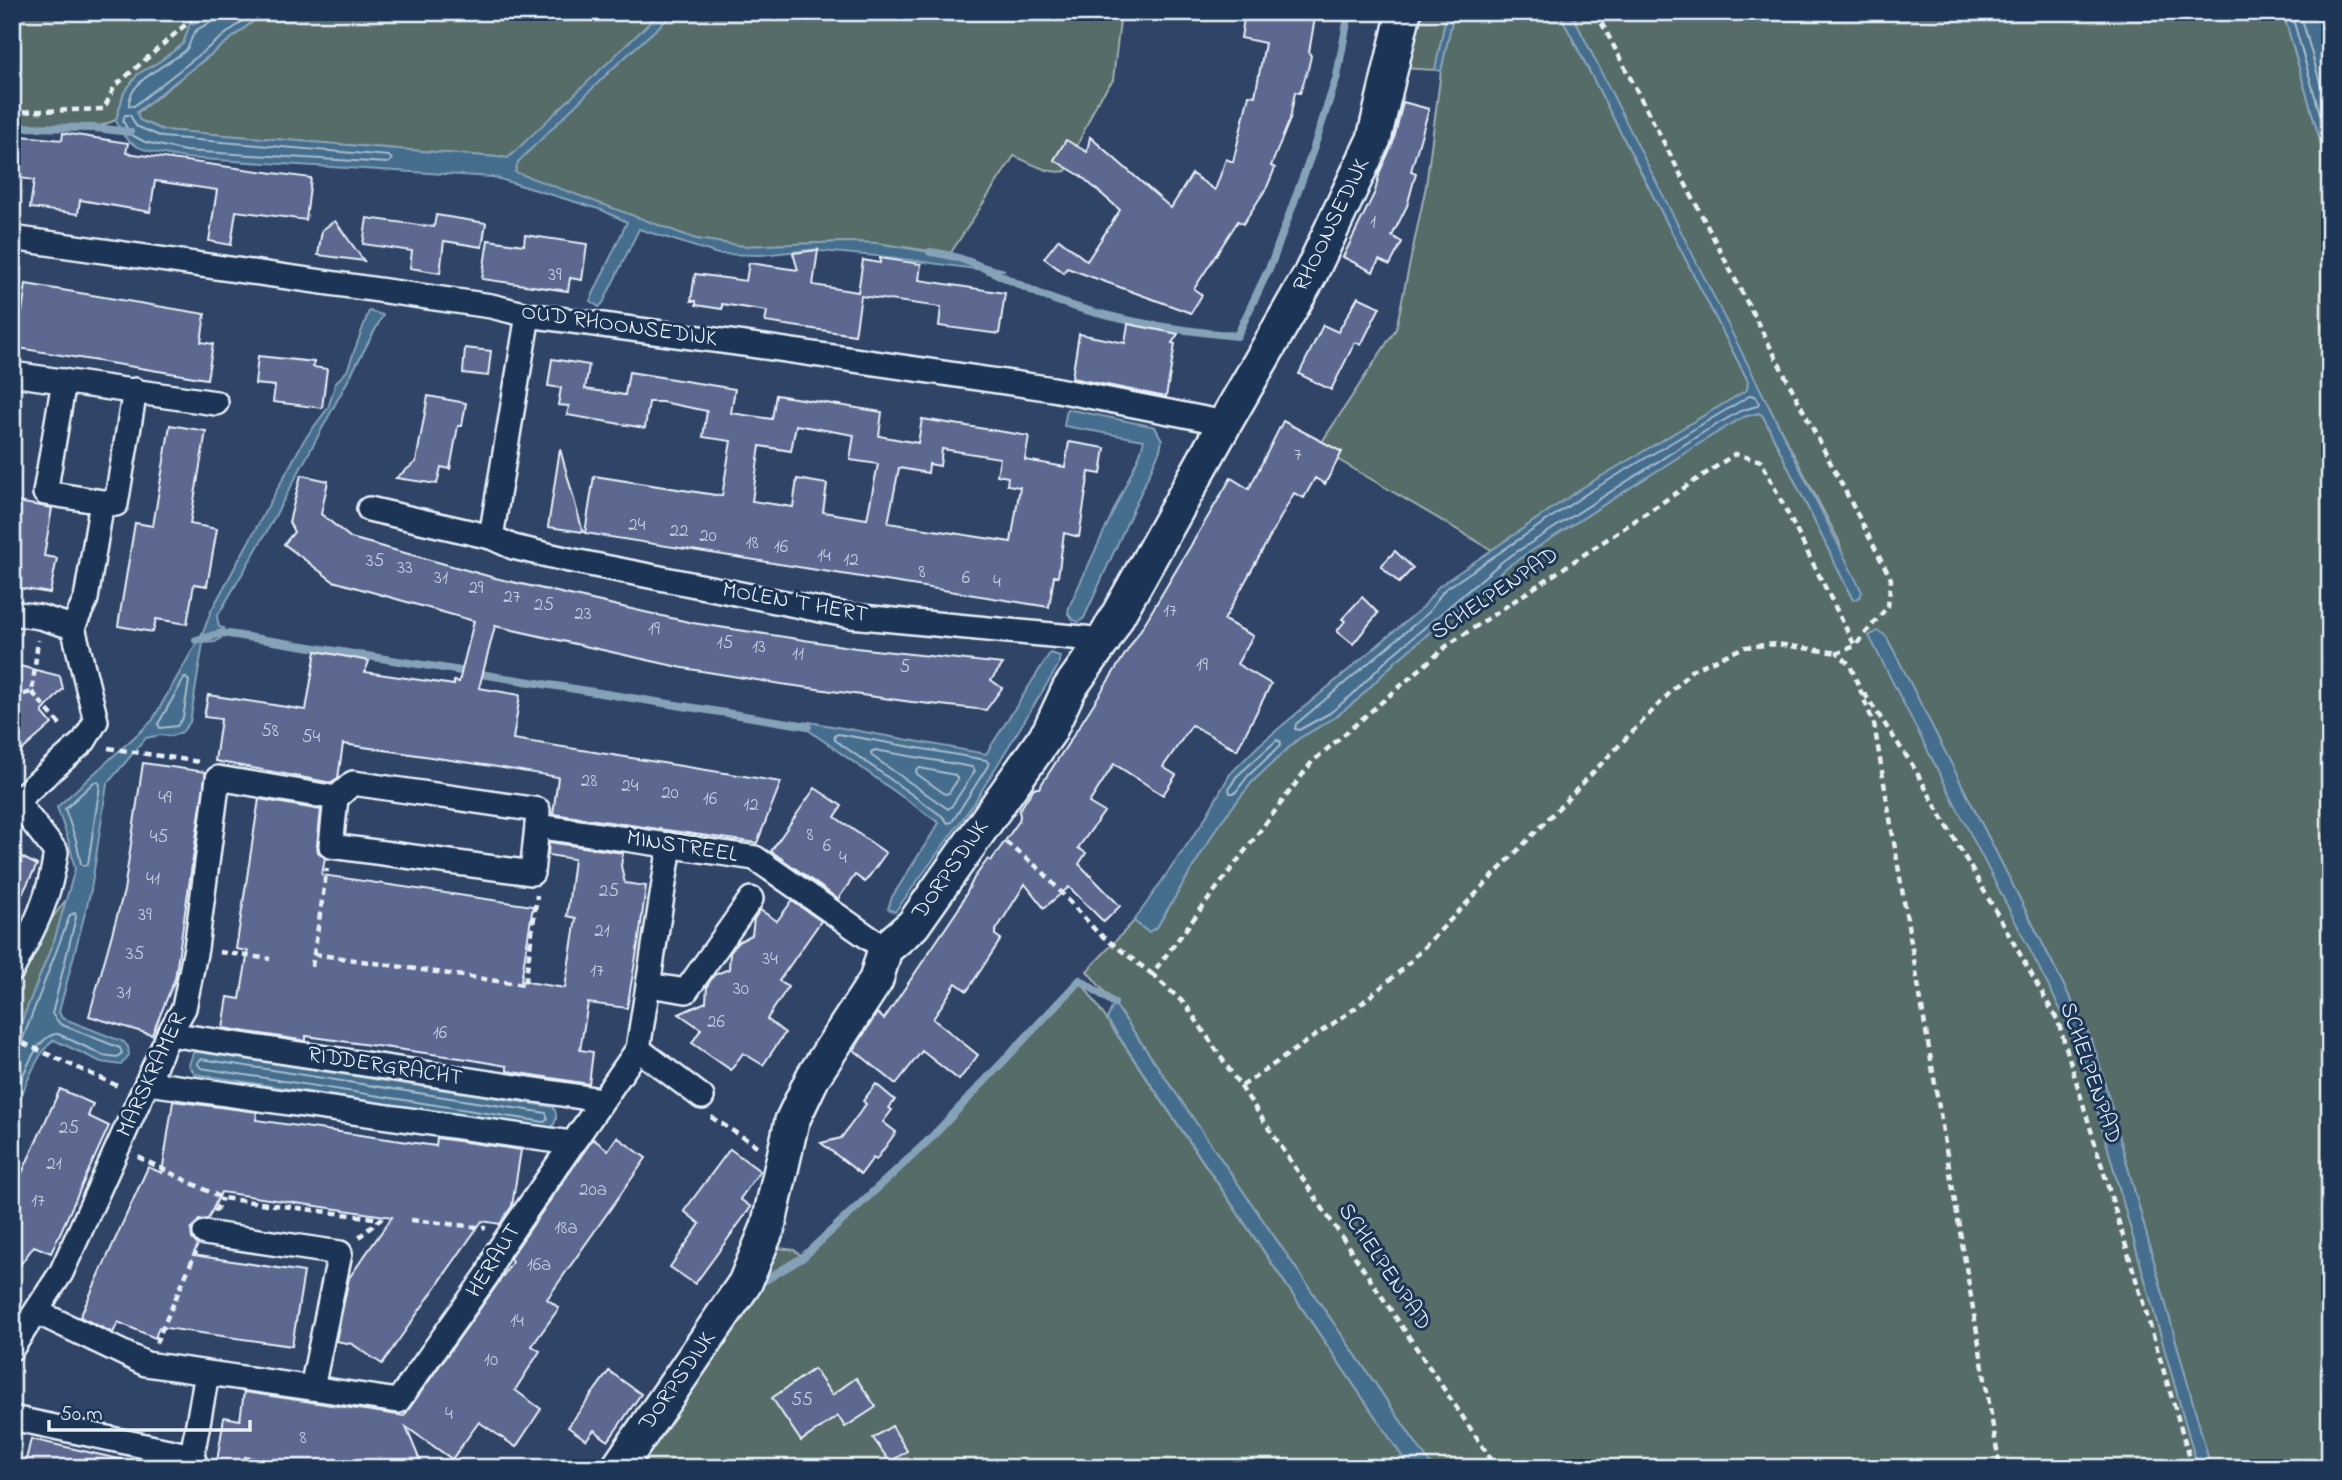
<svg xmlns="http://www.w3.org/2000/svg" width="2342" height="1480" viewBox="0 0 2342 1480" font-family="'Indie Flower',sans-serif">
	<style>
		.green { fill: #576c68; stroke: #a0aeb0; stroke-width: 2 }
		.water { fill: #456d8d; stroke: #86a2b8; stroke-width: 2 }
		.lines { fill: none; stroke-linecap: round; stroke-linejoin: round }
		.shore { stroke: #a7bccd; stroke-width: 2 }
		.stream { stroke: #86a2b8; stroke-width: 8 }
		.building { fill: #5c678f; stroke: #e8f1f8; stroke-width: 2; fill-rule: evenodd }
		.street-casing { stroke: #e8f1f8; stroke-width: 28 }
		.secondary-casing { stroke: #e8f1f8; stroke-width: 38 }
		.path { stroke: #e8f1f8; stroke-width: 4.5; stroke-dasharray: 7 5; stroke-linecap: butt }
		.street { stroke: #1d3557; stroke-width: 23 }
		.secondary { stroke: #1d3557; stroke-width: 33 }
		.labels { text-anchor: middle; dominant-baseline: central; stroke-width: 6; stroke-linejoin: round; paint-order: stroke }
		.number-label { font-size: 19px; fill: #c5cede }
		.street-label { font-size: 23px; fill: #e8f1f8; stroke: #1d3557 }
	</style>
	<rect width="100%" height="100%" fill="#304468"/>
	<filter id="ink" filterUnits="userSpaceOnUse"><feTurbulence type="fractalNoise" baseFrequency=".0143" numOctaves="2"/><feDisplacementMap in="SourceGraphic" scale="14" xChannelSelector="R" yChannelSelector="G"/><feConvolveMatrix kernelMatrix="1 2 1 2 8 2 1 2 1" color-interpolation-filters="sRGB"/></filter>
	<g filter="url(#ink)">
		<!-- green -->
		<g class="green">
			<polygon points="12,12 213,12 203,20 190,24 183,44 159,62 138,74 124,93 116,120 95,128 12,127"/>
			<polygon points="265,12 661,12 509,158 163,130 139,120 137,113"/>
			<path d="M675,12H1121L1113,80L1097,102L1066,171C1049,175 1029,162 1014,156L950,254L876,243L847,242L744,246L696,239L514,172L517,162L613,68Z"/>
			<polygon points="1414,12 1447,12 1435,70 1402,68"/>
			<polygon points="1454,12 1559,12 1748,381 1747,390 1585,486 1492,550 1318,448 1396,329 1426,186 1441,71"/>
			<polygon points="1571,12 2283,12 2330,175 2330,1468 2211,1468 2098,1059 2089,1035 1886,636 2075,1038 2084,1063 2198,1468 1433,1468 1114,1003 1087,971 1134,921 1148,932 1157,927 1219,824 1253,781 1298,739 1334,718 1357,700 1396,661 1508,566 1708,438 1743,417 1759,413 1763,416 1853,600 1839,541 1740,351"/>
			<polygon points="68,897 55,938 12,1046 12,986 47,925"/>
			<polygon points="1080,980 1410,1468 632,1468 771,1247 794,1250 803,1257 929,1140"/>
		</g>
		<!-- water -->
		<g class="water">
			<path d="M213,12H265L137,112L139,120L163,130L508,158L661,12H675L613,68L518,162L515,172L696,239L744,246L847,242L876,243L947,255L1005,270H990L987,266L983,267L982,270L888,257L820,251L818,249L761,255L718,254L639,229L603,303L599,307L590,301L627,222L602,210L493,177L185,158C155,152 126,153 116,120L124,93L138,74L159,62L183,44L190,24L203,20Z"/>
			<polygon points="1447,12 1454,12 1441,71 1435,70"/>
			<polygon points="1559,12 1571,12 1862,592 1860,597 1853,600 1763,416 1759,413 1743,417 1708,438 1508,566 1396,661 1357,700 1334,718 1298,739 1253,781 1219,824 1157,927 1148,932 1134,921 1203,822 1230,774 1258,746 1423,607 1439,586 1585,486 1747,390 1748,381"/>
			<polygon points="2283,12 2330,12 2330,175"/>
			<path d="M369,311L383,315L267,531L217,617L219,627L224,628L221,638L215,642L203,643L190,722L182,732L172,736L161,735L146,738L107,784L91,890L59,1012L62,1018L124,1042L128,1047L129,1055L121,1065L101,1062L54,1040C36,1052 21,1098 12,1118V1046L55,938L75,869L69,842L57,807L152,721L204,630L211,611L304,440L328,408L336,382L347,371Z"/>
			<polygon points="1067,409 1151,426 1155,427 1162,440 1160,450 1084,618 1079,622 1073,620 1068,614 1069,607 1140,454 1144,440 1064,426"/>
			<polygon points="1878,631 1886,636 1896,655 2089,1035 2098,1059 2211,1468 2198,1468 2084,1063 2075,1038 1869,636"/>
			<polygon points="1050,653 1060,656 1058,666 974,803 895,912 888,909 892,897 939,823 807,729 809,722 986,754"/>
			<polygon points="1114,1003 1433,1468 1410,1468 1107,1019"/>
			<path d="M198,1052L553,1107C559,1115 556,1127 547,1129L195,1074L189,1065L193,1053Z"/>
		</g>
		<g class="lines">
			<!-- shore -->
			<g class="shore">
				<path d="M216,12L213,21C208,25 198,27 195,32C190,38 191,45 185,51C168,65 127,81 129,106H134L254,12"/>
				<polyline points="2291,12 2330,149"/>
				<polyline points="2300,12 2330,118"/>
				<polygon points="125,115 130,115 136,126 162,137 389,156 392,160 388,163 185,151 145,142 130,134 123,121"/>
				<polygon points="1751,395 1756,397 1759,403 1757,406 1740,411 1704,432 1504,560 1391,656 1352,695 1330,713 1299,730 1295,729 1296,724 1428,613 1444,590 1589,492"/>
				<polygon points="185,677 189,681 183,718 177,726 160,728 158,724"/>
				<polygon points="838,734 986,760 989,764 952,822 948,823 942,816 835,740 834,736"/>
				<polygon points="1277,740 1281,742 1280,746 1248,776 1235,793 1230,793 1229,789 1236,777"/>
				<polygon points="875,750 972,767 975,771 951,807 948,809 872,756 871,752"/>
				<polygon points="920,768 955,775 958,779 949,793 945,794 917,774 916,770"/>
				<polygon points="94,782 98,782 100,785 88,864 84,866 81,864 76,840 65,809"/>
				<path d="M12,1046L18,1045L22,1041L70,915L75,913L76,917L52,1014L60,1024L120,1048L122,1053L117,1057L103,1055L58,1034C36,1033 20,1084 12,1101"/>
				<polygon points="201,1059 546,1113 548,1119 544,1122 201,1068 197,1063"/>
			</g>
			<!-- stream -->
			<g class="stream">
				<polyline points="12,127 95,128 130,132"/>
				<path d="M930,252C975,257 1012,284 1054,300C1114,321 1175,330 1237,336L1272,262L1314,147L1337,76L1349,12"/>
				<polyline points="196,640 222,633 808,726"/>
				<polyline points="757,1285 802,1258 929,1140 1080,980 1114,1003"/>
			</g>
		</g>
		<!-- building -->
		<g class="building">
			<polygon points="1245,12 1316,12 1309,52 1311,56 1308,69 1300,93 1295,92 1290,119 1271,166 1275,168 1267,187 1243,224 1238,221 1194,289 1202,295 1191,313 1067,268 1064,273 1044,258 1059,239 1087,261 1120,210 1081,176 1054,160 1066,140 1087,152 1090,137 1171,208 1192,174 1215,190 1226,159 1233,162 1249,95 1255,96 1265,43 1241,38"/>
			<polygon points="1403,102 1429,109 1411,171 1416,173 1407,206 1392,236 1402,242 1390,265 1379,260 1373,272 1343,257 1375,192 1380,171 1393,143"/>
			<polygon points="63,133 128,143 126,153 311,178 306,220 236,211 231,245 209,241 217,190 155,181 150,212 80,200 78,214 30,208 34,180 12,177 12,135 62,140"/>
			<polygon points="436,215 486,223 482,247 444,241 440,273 410,268 412,251 363,244 367,218 434,227"/>
			<polygon points="335,221 364,261 318,255 322,230"/>
			<polygon points="525,235 587,244 582,280 570,278 568,291 482,279 488,240 524,245"/>
			<polygon points="818,250 813,285 858,292 863,260 880,263 880,258 921,264 919,280 1005,293 999,334 939,326 941,307 861,296 855,335 765,322 767,311 722,304 722,309 696,305 696,301 691,301 695,274 746,281 749,263 798,270 793,253"/>
			<polygon points="26,284 205,314 201,342 213,344 207,379 12,347 12,310 22,312"/>
			<polygon points="1358,297 1380,307 1361,345 1355,342 1331,390 1299,374 1323,325 1338,332"/>
			<polygon points="1128,324 1178,334 1172,343 1175,344 1166,397 1072,378 1079,334 1125,343"/>
			<polygon points="465,348 491,351 488,376 463,373"/>
			<polygon points="258,356 314,362 313,367 327,369 322,408 273,402 275,386 255,384"/>
			<path d="M552,359L589,365L585,389L625,395L629,372L735,389L731,413L772,419L776,395L882,412L879,436L918,443L922,419L1029,436L1025,460L1065,467L1069,442L1105,448L1101,474L1089,472L1079,537L1064,533L1058,577L1054,576L1049,607L585,533L594,476L722,496L731,441L703,437L707,411L662,402H649L645,428L567,415L569,406L558,405L561,388L548,386ZM796,425L854,435L850,460L878,464L867,519L823,512L827,484L797,479L793,507L752,501L760,446L791,451ZM942,449L1000,458L997,475L1008,477L1007,485L1020,487L1011,542L888,523L899,468L928,473L929,464L940,466Z"/>
			<polygon points="428,396 466,403 462,426 458,426 450,469 441,467 437,484 396,478 416,462"/>
			<polygon points="1283,421 1342,452 1325,484 1315,478 1304,498 1294,493 1224,620 1253,636 1237,664 1271,684 1237,750 1192,725 1163,767 1176,775 1163,795 1114,764 1089,803 1104,812 1078,848 1086,853 1079,864 1120,906 1104,922 1069,887 1044,908 1025,884 995,932 995,935 1001,939 967,991 956,983 933,1019 978,1055 959,1080 922,1051 896,1084 854,1050 877,1013 884,1019 959,908 974,878 988,859 991,861 1019,821 1020,816 1019,811 1026,800 1034,788 1039,788 1075,733 1143,626 1231,478 1249,489"/>
			<polygon points="170,425 206,431 190,524 217,529 207,586 194,584 187,624 156,619 153,632 118,626 135,523 153,526"/>
			<polygon points="560,449 583,532 548,527"/>
			<polygon points="301,475 328,481 321,514 351,538 495,578 693,623 856,648 1003,664 991,680 1002,688 986,710 912,702 781,684 683,668 495,626 479,688 520,695 513,739 781,782 757,843 553,814 558,777 491,766 343,744 338,778 332,783 215,761 221,719 204,717 208,695 306,710 316,651 369,661 365,672 454,685 454,681 459,682 474,621 333,581 284,544 294,532 289,522"/>
			<polygon points="12,501 52,508 44,556 57,558 50,593 12,587"/>
			<polygon points="1395,551 1413,568 1399,583 1381,566"/>
			<polygon points="1362,597 1378,613 1353,644 1337,631 1345,621 1342,619"/>
			<polygon points="12,664 60,676 63,689 42,712 52,724 12,759"/>
			<polygon points="143,763 206,772 175,979 152,1035 89,1016 124,891"/>
			<polygon points="815,788 842,806 835,817 886,853 865,882 855,875 838,899 771,851"/>
			<polygon points="259,799 321,810 317,845 318,852 325,858 322,875 533,906 521,981 565,988 576,918 567,916 574,859 548,855 549,842 623,853 621,866 625,883 646,886 639,939 627,1008 588,1003 580,1050 593,1052 589,1084 507,1071 507,1066 467,1059 306,1036 306,1041 223,1028 228,997 240,999 248,951 236,949"/>
			<polygon points="12,852 37,865 12,914"/>
			<polygon points="792,901 821,921 779,981 788,987 767,1019 785,1033 763,1065 743,1053 731,1070 692,1043 701,1029 679,1014 706,1002 707,986 714,975 729,969 730,953 738,942 752,935 754,919 760,910 777,921"/>
			<polygon points="876,1084 895,1100 889,1108 892,1110 883,1122 896,1132 876,1160 873,1158 861,1174 821,1143 841,1138 866,1104 863,1101"/>
			<polygon points="60,1089 93,1104 88,1116 109,1126 51,1253 34,1246 12,1276 12,1195"/>
			<polygon points="173,1101 257,1112 256,1120 436,1146 437,1138 521,1150 512,1206 500,1224 482,1221 382,1364 352,1344 336,1341 349,1278 392,1217 221,1192 208,1219 199,1220 191,1230 192,1239 198,1245 193,1255 304,1272 292,1346 159,1327 155,1338 118,1322 113,1333 80,1317 148,1167 162,1173"/>
			<polygon points="617,1137 646,1158 547,1299 559,1308 532,1346 540,1351 515,1390 541,1409 516,1447 479,1422 452,1459 406,1427 423,1468 316,1468 245,1457 244,1468 216,1468 224,1417 240,1420 244,1392 404,1416 499,1282 512,1262 510,1258 593,1139 608,1150"/>
			<polygon points="730,1149 760,1171 740,1199 751,1207 695,1284 670,1267 700,1224 684,1211"/>
			<polygon points="814,1369 832,1395 856,1378 876,1407 845,1427 838,1416 801,1441 772,1398"/>
			<polygon points="609,1371 641,1394 608,1441 594,1430 586,1440 568,1427"/>
			<polygon points="892,1426 907,1451 890,1462 873,1438"/>
			<polygon points="31,1439 123,1460 122,1468 24,1468"/>
		</g>
		<g class="lines">
			<defs>
				<g id="street">
					<polyline points="12,238 491,306 528,315 744,344 1053,389 1225,423"/>
					<polyline points="12,374 216,403"/>
					<polyline points="64,381 45,493 116,504 135,390"/>
					<polyline points="369,509 491,537 513,547 569,560 851,616 1104,640"/>
					<polyline points="491,537 528,315"/>
					<polyline points="12,613 40,617 73,627 96,721 84,741 12,805"/>
					<polyline points="73,627 86,599 102,502"/>
					<polyline points="336,798 331,846 532,873 537,826"/>
					<path d="M12,970C33,930 50,899 56,852L17,802"/>
					<polyline points="649,985 686,991 751,899"/>
					<polyline points="169,1034 601,1100"/>
					<polyline points="638,1049 702,1097"/>
					<polyline points="149,1083 571,1143"/>
					<polyline points="37,1312 146,1364 312,1388 340,1253 205,1233"/>
					<polyline points="12,1348 61,1273 169,1034 184,1008 196,948 218,778 336,798 353,783 538,810 537,826 755,858 885,949"/>
					<polyline points="312,1388 398,1401 488,1274 498,1251 638,1049 670,845"/>
					<polyline points="12,1418 192,1456"/>
					<polyline points="197,1468 192,1456 207,1374"/>
				</g>
				<polyline id="secondary" points="618,1468 745,1283 768,1227 792,1121 813,1077 876,980 885,949 913,925 1049,732 1069,689 1104,640 1225,423 1310,275 1374,139 1404,12"/>
			</defs>
			<!-- street casing -->
			<use href="#street" class="street-casing"/>
			<!-- secondary casing -->
			<use href="#secondary" class="secondary-casing"/>
			<!-- path -->
			<g class="path">
				<polyline points="1596,12 1891,579 1888,606 1855,646 1838,653 1850,665 1874,724 2000,1468"/>
				<polyline points="12,112 104,109 114,87 200,12"/>
				<polyline points="32,692 63,728"/>
				<polyline points="1864,693 1913,766 2058,1021 2193,1468"/>
				<polyline points="12,697 32,692 38,640"/>
				<polyline points="108,748 200,762"/>
				<polyline points="1006,842 1042,871 1097,932 1152,974 1312,762 1448,645 1735,454 1761,461 1855,646"/>
				<polyline points="219,952 270,959"/>
				<polyline points="314,954 525,985 537,895"/>
				<polyline points="312,967 327,868"/>
				<polyline points="1152,974 1186,1005 1497,1468"/>
				<polyline points="12,1038 120,1087"/>
				<polyline points="1242,1086 1357,1007 1403,969 1692,670 1745,647 1777,644 1838,653"/>
				<polyline points="711,1117 757,1146"/>
				<polyline points="138,1157 222,1198 381,1219 359,1237"/>
				<polyline points="215,1212 222,1198"/>
				<polyline points="411,1220 486,1228"/>
				<polyline points="156,1343 196,1252"/>
			</g>
			<!-- street -->
			<use href="#street" class="street"/>
			<!-- secondary -->
			<use href="#secondary" class="secondary"/>
		</g>
	</g>
	<g class="labels">
		<!-- number labels -->
		<g class="number-label">
			<text x="1373" y="222">1</text>
			<text x="555" y="275">39</text>
			<text x="1298" y="455">7</text>
			<text x="637" y="525">24</text>
			<text x="679" y="531">22</text>
			<text x="708" y="536">20</text>
			<text x="752" y="543">18</text>
			<text x="781" y="547">16</text>
			<text x="824" y="556">14</text>
			<text x="851" y="560">12</text>
			<text x="375" y="561">35</text>
			<text x="405" y="568">33</text>
			<text x="922" y="572">8</text>
			<text x="441" y="578">31</text>
			<text x="966" y="578">6</text>
			<text x="997" y="582">4</text>
			<text x="476" y="588">29</text>
			<text x="512" y="597">27</text>
			<text x="544" y="605">25</text>
			<text x="1170" y="611">17</text>
			<text x="583" y="614">23</text>
			<text x="654" y="629">19</text>
			<text x="725" y="643">15</text>
			<text x="759" y="647">13</text>
			<text x="798" y="654">11</text>
			<text x="1202" y="665">19</text>
			<text x="905" y="667">5</text>
			<text x="270" y="731">58</text>
			<text x="311" y="737">54</text>
			<text x="589" y="781">28</text>
			<text x="630" y="786">24</text>
			<text x="670" y="793">20</text>
			<text x="165" y="798">49</text>
			<text x="710" y="799">16</text>
			<text x="751" y="805">12</text>
			<text x="810" y="835">8</text>
			<text x="159" y="837">45</text>
			<text x="827" y="846">6</text>
			<text x="843" y="858">4</text>
			<text x="153" y="879">41</text>
			<text x="609" y="891">25</text>
			<text x="145" y="915">39</text>
			<text x="602" y="931">21</text>
			<text x="135" y="954">35</text>
			<text x="770" y="959">34</text>
			<text x="597" y="971">17</text>
			<text x="741" y="989">30</text>
			<text x="124" y="993">31</text>
			<text x="716" y="1022">26</text>
			<text x="440" y="1033">16</text>
			<text x="69" y="1128">25</text>
			<text x="54" y="1164">21</text>
			<text x="593" y="1190">20a</text>
			<text x="38" y="1201">17</text>
			<text x="566" y="1228">18a</text>
			<text x="539" y="1265">16a</text>
			<text x="517" y="1321">14</text>
			<text x="491" y="1360">10</text>
			<text x="802" y="1400">55</text>
			<text x="449" y="1414">4</text>
			<text x="303" y="1438">8</text>
		</g>
		<!-- street labels -->
		<g class="street-label">
			<text transform="translate(1332 225) rotate(-64)">RHOONSEDIJK</text>
			<text transform="translate(619 326) rotate(8)">OUD RHOONSEDIJK</text>
			<text transform="translate(1495 594) rotate(-34)">SCHELPENPAD</text>
			<text transform="translate(795 603) rotate(10)">MOLEN 'T HERT</text>
			<text transform="translate(682 847) rotate(9)">MINSTREEL</text>
			<text transform="translate(951 870) rotate(-55)">DORPSDIJK</text>
			<text transform="translate(385 1067) rotate(9)">RIDDERGRACHT</text>
			<text transform="translate(2090 1073) rotate(71)">SCHELPENPAD</text>
			<text transform="translate(152 1075) rotate(-65)">MARSKRAMER</text>
			<text transform="translate(494 1261) rotate(-58)">HERAUT</text>
			<text transform="translate(1384 1267) rotate(56)">SCHELPENPAD</text>
			<text transform="translate(678 1381) rotate(-55)">DORPSDIJK</text>
		</g>
	</g>
	<!-- margin -->
	<rect width="2342" height="1480" fill="none" stroke="#1d3557" stroke-width="42"/>
	<rect x="21" y="21" width="2300" height="1438" fill="none" stroke="#e8f1f8" stroke-width="2.5" filter="url(#ink)"/>
	<!-- scale -->
	<path d="M49 1420v10h201v-10" fill="none" stroke="#e8f1f8" stroke-width="3.5"/>
	<text x="60" y="1420" font-size="21" fill="#e8f1f8" stroke="#1d3557" stroke-width="5" paint-order="stroke">50 m</text>
</svg>
